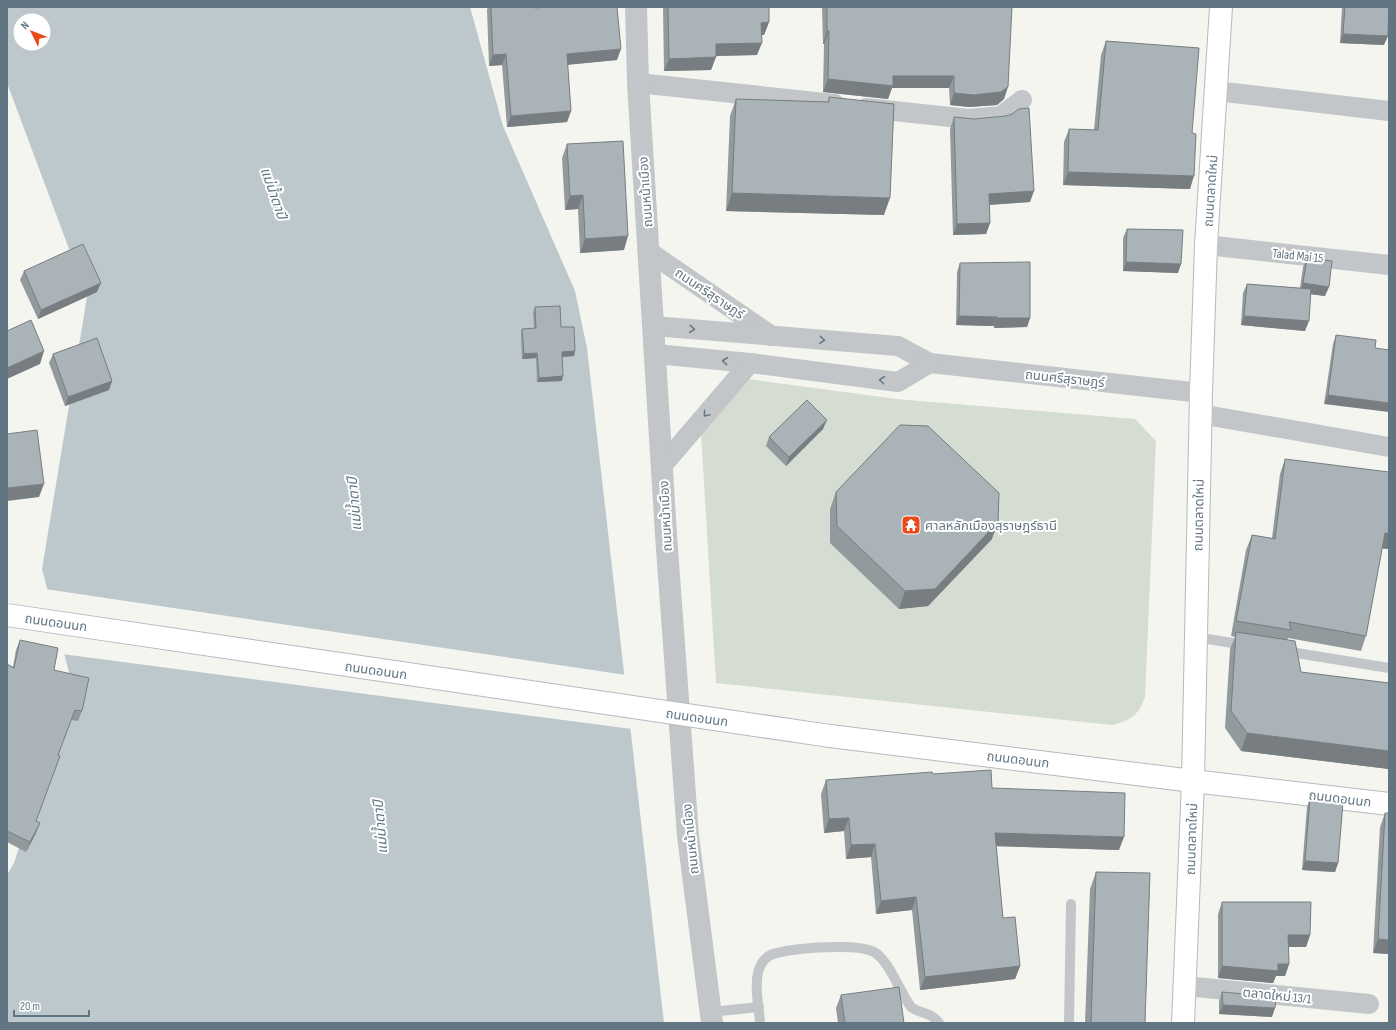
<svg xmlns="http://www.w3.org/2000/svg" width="1396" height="1030" viewBox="0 0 1396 1030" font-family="'Sofia Sans Condensed','Noto Sans Thai',sans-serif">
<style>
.green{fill:#d5dcd1}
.water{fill:#bdc8cd;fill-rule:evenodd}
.pier{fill:#f5f5f0}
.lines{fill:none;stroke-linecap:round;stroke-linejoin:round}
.secondary-casing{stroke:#b4babe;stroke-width:24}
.primary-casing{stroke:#b5b9bd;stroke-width:24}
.service{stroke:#c2c6c9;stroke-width:10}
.minor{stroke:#c2c6c9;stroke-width:20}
.tertiary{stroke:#c2c6c9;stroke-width:22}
.secondary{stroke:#fff;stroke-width:22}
.primary{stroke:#fff;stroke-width:22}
.secondary-bridge-casing{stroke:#b4babe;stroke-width:24;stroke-linecap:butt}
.secondary-bridge{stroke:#fff;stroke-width:22}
.wall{fill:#929a9d}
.shaded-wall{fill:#777d80}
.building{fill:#aab3b7;stroke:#777d80}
.oneway{stroke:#677986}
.labels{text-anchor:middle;stroke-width:4;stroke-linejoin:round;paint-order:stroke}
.street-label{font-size:13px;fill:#627583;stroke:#fff}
.poi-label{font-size:13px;fill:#627583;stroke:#fff;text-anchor:start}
.water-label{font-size:14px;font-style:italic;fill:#5e7780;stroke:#fff}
</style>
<rect width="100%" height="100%" fill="#f5f5f0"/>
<path class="green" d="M748 379 897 399 1135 419 1156 441 1145 697C1137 717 1133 719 1112 725L716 683 701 433Z"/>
<path class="water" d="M7 7H470L503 126 575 291 587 348 664 1023H7V875L14 863 72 684 42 569 87 297 7 83ZM20 20H44V44H20Z"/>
<path class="pier" d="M45 589 626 675 632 729 62 654Z"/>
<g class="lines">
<defs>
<path id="secondary" d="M830 736 1193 781 1389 804"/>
<path id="primary" d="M1183 1023 1193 781 1201 393 1206 245 1221 7"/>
</defs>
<use href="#secondary" class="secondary-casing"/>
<use href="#primary" class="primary-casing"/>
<g class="service">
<path d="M1195 637 1245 645"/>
<path d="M1284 651 1389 668"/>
<path d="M710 1012 759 1007"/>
<path d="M760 1023C759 1006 752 978 762 963 765 958 771 954 777 953 796 948 857 943 874 952 888 959 901 994 911 1007 922 1015 930 1011 939 1023"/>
<path d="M1069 1023 1071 904"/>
</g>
<g class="minor">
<path d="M638 83 835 104"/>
<path d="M1216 91 1389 111"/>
<path d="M866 108 969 119 1001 116 1022 100"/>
<path d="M1206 245 1389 265"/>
<path d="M648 251 772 336"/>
<path d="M653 326 898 346 930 363 1201 393"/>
<path d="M655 354 750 363 898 382 930 363"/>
<path d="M1200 414 1389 447"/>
<path d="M662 466 750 363"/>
<path d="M1185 986 1369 1004"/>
</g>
<path class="tertiary" d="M636 7 638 83 666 535 688 836 712 1023"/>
<use href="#secondary" class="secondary"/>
<use href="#primary" class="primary"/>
<defs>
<path id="secondary-bridge" d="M7 615 830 736"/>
</defs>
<use href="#secondary-bridge" class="secondary-bridge-casing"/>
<use href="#secondary-bridge" class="secondary-bridge"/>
</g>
<g class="wall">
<path d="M488 7H535V8L617 60 567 65 571 111 567 122 507 127 502 65 489 66 487 10Z"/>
<path d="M663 7H769V22L764 35H762L757 55 716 56 711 70 664 71Z"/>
<path d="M822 7H1012L1004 99 997 105 969 107 950 105 949 88H892L888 99 823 92 824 44H823Z"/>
<path d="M1342 7H1389L1384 45 1340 43Z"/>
<path d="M1106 41 1192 133 1190 189 1063 185 1064 142 1069 129 1094 130 1101 55Z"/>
<path d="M829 97 884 215 726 211 730 116 736 99 828 102Z"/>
<path d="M954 117 1030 202 989 205 990 223 986 234 953 235 950 129Z"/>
<path d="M567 144 624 250 580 253 578 209 565 210 562 158Z"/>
<path d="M1127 229 1178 273 1123 271V238Z"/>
<path d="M1307 258 1325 296 1311 294 1305 331 1241 325 1243 293 1247 284 1300 288 1303 267Z"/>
<path d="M960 263 1030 318 1027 327 994 328V326L956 325 957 272Z"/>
<path d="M24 271 97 292 38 319 20 280Z"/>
<path d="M535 307 561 327 575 351 574 356 562 357V381L537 382 536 358 522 359 521 334 522 329 534 328 533 312Z"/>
<path d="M1336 335 1375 348 1324 404 1333 344Z"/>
<path d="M53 354 112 381 109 390 65 406 49 363Z"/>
<path d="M823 429 786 466 766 446 769 437Z"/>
<path d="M1285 459 1388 549 1382 548 1366 636 1361 651 1288 638 1287 640 1301 672 1389 683V769L1241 751 1225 728 1230 649 1235 637 1231 636 1246 550 1252 535 1272 538 1280 474Z"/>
<path d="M836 492 992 539 928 606 899 609 830 543V509Z"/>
<path d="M20 640 54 670 82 711 78 721 71 720 58 755 36 821V833L26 852 7 842V664L13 667 16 650Z"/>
<path d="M933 774 992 788 1119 850 996 846 1003 918 1020 966 1015 979 920 990 912 910 876 914 871 857 846 859 844 831 824 833 821 794 826 780Z"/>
<path d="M1310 798 1338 863 1335 872 1302 870 1307 807Z"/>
<path d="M1385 813 1389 954 1373 953 1380 827Z"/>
<path d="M1096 872 1145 1023H1085L1090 889Z"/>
<path d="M1222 902 1310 935 1306 947H1288L1289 964 1285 976H1276L1273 983 1218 978V914Z"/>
<path d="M1222 992 1272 1017 1219 1014V1001Z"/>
<path d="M841 995 904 1023H838L836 1008Z"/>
</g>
<g class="shaded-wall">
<path d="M769 22 764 35H757L761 23Z"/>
<path d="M827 31H829L824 44H823Z"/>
<path d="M1343 34 1388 36 1384 45 1340 43Z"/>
<path d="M762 43 757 55 711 56 716 44Z"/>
<path d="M621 49 617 60 563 65 567 54Z"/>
<path d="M506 54 502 65 489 66 493 55Z"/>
<path d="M716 57 711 70 664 71 669 59Z"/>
<path d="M893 76H954L949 88H892L888 99 823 92 828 79Z"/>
<path d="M1008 87 1004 99 997 105 969 107 950 105 954 93Z"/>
<path d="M571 111 567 122 507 127 511 116Z"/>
<path d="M1068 172 1194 176 1190 189 1063 185Z"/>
<path d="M1034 191 1030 202 985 205 989 194Z"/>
<path d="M732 193 890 198 884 215 726 211Z"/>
<path d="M583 195 578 209 565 210 570 196Z"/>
<path d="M990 223 986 234 953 235 957 224Z"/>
<path d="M628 236 624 250 580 253 585 239Z"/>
<path d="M1126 262 1181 264 1178 273 1123 271Z"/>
<path d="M101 283 97 292 38 319 41 310Z"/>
<path d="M1303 283 1329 287 1325 296 1300 293Z"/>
<path d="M959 316 997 317 994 326 956 325Z"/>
<path d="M1244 316 1309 321 1305 331 1241 325Z"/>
<path d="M997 318H1030L1027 327 994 328Z"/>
<path d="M44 351 40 364 7 379V368Z"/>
<path d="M575 351 574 356 561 357 562 352Z"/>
<path d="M537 353 536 358 522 359 524 354Z"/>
<path d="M563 376 562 381 537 382 539 378Z"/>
<path d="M112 381 109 390 65 406 68 397Z"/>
<path d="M1328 395 1389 403V412L1324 404Z"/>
<path d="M827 420 823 429 786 466 789 457Z"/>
<path d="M44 484 39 497 7 501V488Z"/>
<path d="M998 522 992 539 928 606 899 609 905 591Z"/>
<path d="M1385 533H1389V545L1388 549 1379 548Z"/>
<path d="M1247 733 1389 751V769L1241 751Z"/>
<path d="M849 818 844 831 824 833 829 819Z"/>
<path d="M40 823 36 833 26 852 30 842Z"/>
<path d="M995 833 1124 837 1119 850 990 846Z"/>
<path d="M875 844 871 857 846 859 851 845Z"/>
<path d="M1305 861 1338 863 1335 872 1302 870Z"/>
<path d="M916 897 912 910 876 914 881 901Z"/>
<path d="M1288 935H1310L1306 947H1284Z"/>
<path d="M1378 939 1389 940V954L1373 953Z"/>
<path d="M1289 964 1285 976H1276L1273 983 1218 978 1222 966Z"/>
<path d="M1020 966 1015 979 920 990 925 977Z"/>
<path d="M1223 1005 1275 1008 1272 1017 1219 1014Z"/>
</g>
<g class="building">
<path d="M491 7H535V8L545 7H617L621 49 567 54 571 111 511 116 506 54 493 55Z"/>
<path d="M668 7H769V22L761 23 762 43 716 44V57L669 59Z"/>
<path d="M827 7H1012L1008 87 1001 92 974 95 954 93V76H893V86L828 79 829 31H827Z"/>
<path d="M1345 7H1389L1388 36 1343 34Z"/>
<path d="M1106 41 1199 48 1192 133 1196 134 1194 176 1068 172 1069 129 1098 130Z"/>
<path d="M829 97 894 104 890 198 732 193 736 99 829 102Z"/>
<path d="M1029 108 1034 191 989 194 990 223 957 224 954 117 974 119 1006 116 1012 114 1019 109Z"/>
<path d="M623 141 628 236 585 239 583 195 570 196 567 144Z"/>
<path d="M1127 229 1183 230 1181 264 1126 262Z"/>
<path d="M83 244 101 283 41 310 24 271Z"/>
<path d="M1307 258 1332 261 1329 287 1303 283Z"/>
<path d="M1030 262V318H997V317L959 316 960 263Z"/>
<path d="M1247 284 1311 289 1309 321 1244 316Z"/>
<path d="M560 306 561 327H574L575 351 562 352 563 376 539 378 537 353 524 354 522 329 536 328 535 307Z"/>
<path d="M31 320 44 351 7 368V331Z"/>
<path d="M1336 335 1376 340 1375 348 1389 350V403L1328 395Z"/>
<path d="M97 338 112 381 68 397 53 354Z"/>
<path d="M807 400 827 420 789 457 769 437Z"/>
<path d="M900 425 928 426 999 493 998 522 935 589 905 591 837 526 836 492Z"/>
<path d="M37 430 44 484 7 488V434Z"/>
<path d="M1285 459 1389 472V533H1385L1366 636 1289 622 1291 630 1236 621 1252 535 1275 539Z"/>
<path d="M1236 632 1295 641 1301 672 1389 683V751L1247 733 1231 711Z"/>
<path d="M20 640 58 648 54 670 89 678 82 711 75 710 58 755 60 756 36 821 40 823 30 842 7 831V664L14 668Z"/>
<path d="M991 770 992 788 1125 793 1124 837 995 833 1003 918 1015 917 1020 966 925 977 916 897 881 901 875 844 851 845 849 818 829 819 826 780 932 772 933 774Z"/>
<path d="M1310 798 1343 802 1338 863 1305 861Z"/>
<path d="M1385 813H1389V940L1378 939Z"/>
<path d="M1096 872 1150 873 1145 1023H1091Z"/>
<path d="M1222 902H1311L1310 935H1288L1289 964H1278V971L1222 966Z"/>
<path d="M899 987 904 1023H845L841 995Z"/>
<path d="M1222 992 1276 997 1275 1008 1223 1005Z"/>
</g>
<defs><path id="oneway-chevron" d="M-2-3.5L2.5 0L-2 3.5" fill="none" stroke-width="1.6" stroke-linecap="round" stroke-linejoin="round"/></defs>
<g class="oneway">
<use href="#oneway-chevron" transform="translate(692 329) rotate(5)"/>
<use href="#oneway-chevron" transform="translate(822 340) rotate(5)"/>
<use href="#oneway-chevron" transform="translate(725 361) rotate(-174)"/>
<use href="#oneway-chevron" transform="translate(882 380) rotate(-173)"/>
<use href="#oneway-chevron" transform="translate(706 414) rotate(130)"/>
</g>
<defs>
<symbol id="temple-square" viewBox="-11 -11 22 22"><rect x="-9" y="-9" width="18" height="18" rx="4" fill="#ea491b" stroke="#fff"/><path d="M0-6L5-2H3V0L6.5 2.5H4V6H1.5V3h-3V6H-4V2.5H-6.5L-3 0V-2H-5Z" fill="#fff"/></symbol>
</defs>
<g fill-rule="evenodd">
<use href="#temple-square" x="900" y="514" width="22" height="22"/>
</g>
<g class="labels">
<g class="street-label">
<text transform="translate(1210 191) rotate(-86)" y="5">ถนนตลาดใหม่</text>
<text transform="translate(645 192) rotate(-94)" y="5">ถนนหน้าเมือง</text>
<text transform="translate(1298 255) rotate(6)" y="5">Talad Mai 15</text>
<text transform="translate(710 293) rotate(34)" y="5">ถนนศรีสุราษฎร์</text>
<text transform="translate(1065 378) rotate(6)" y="5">ถนนศรีสุราษฎร์</text>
<text transform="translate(1198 515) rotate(-89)" y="5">ถนนตลาดใหม่</text>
<text transform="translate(665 516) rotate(-93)" y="5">ถนนหน้าเมือง</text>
<text transform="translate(56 622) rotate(8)" y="5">ถนนดอนนก</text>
<text transform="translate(376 670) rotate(8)" y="5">ถนนดอนนก</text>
<text transform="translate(697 717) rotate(8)" y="5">ถนนดอนนก</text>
<text transform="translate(1018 759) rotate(7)" y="5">ถนนดอนนก</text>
<text transform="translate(1340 798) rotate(7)" y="5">ถนนดอนนก</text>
<text transform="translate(690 839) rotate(-96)" y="5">ถนนหน้าเมือง</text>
<text transform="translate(1191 839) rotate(-88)" y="5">ถนนตลาดใหม่</text>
<text transform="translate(1277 995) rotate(6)" y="5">ตลาดใหม่ 13/1</text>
</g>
<g class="poi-label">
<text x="925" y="530">ศาลหลักเมืองสุราษฎร์ธานี</text>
</g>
<g class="water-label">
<text transform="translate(274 193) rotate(71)" y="5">แม่น้ำตาปี</text>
<text transform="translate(354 504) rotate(-95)" y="5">แม่น้ำตาปี</text>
<text transform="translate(380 827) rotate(-95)" y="5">แม่น้ำตาปี</text>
</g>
</g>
<rect width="1396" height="1030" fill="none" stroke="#627583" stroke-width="16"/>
<g transform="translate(32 32) rotate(313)"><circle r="19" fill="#ffffff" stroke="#c0c8cd"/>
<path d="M0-3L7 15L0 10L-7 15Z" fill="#ea491b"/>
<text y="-6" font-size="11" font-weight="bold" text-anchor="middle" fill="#627583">N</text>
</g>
<path d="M14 1010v6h75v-6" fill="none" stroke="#627583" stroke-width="2"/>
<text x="20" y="1010" font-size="12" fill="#627583" stroke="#ffffff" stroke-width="3" paint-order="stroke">20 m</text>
</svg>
